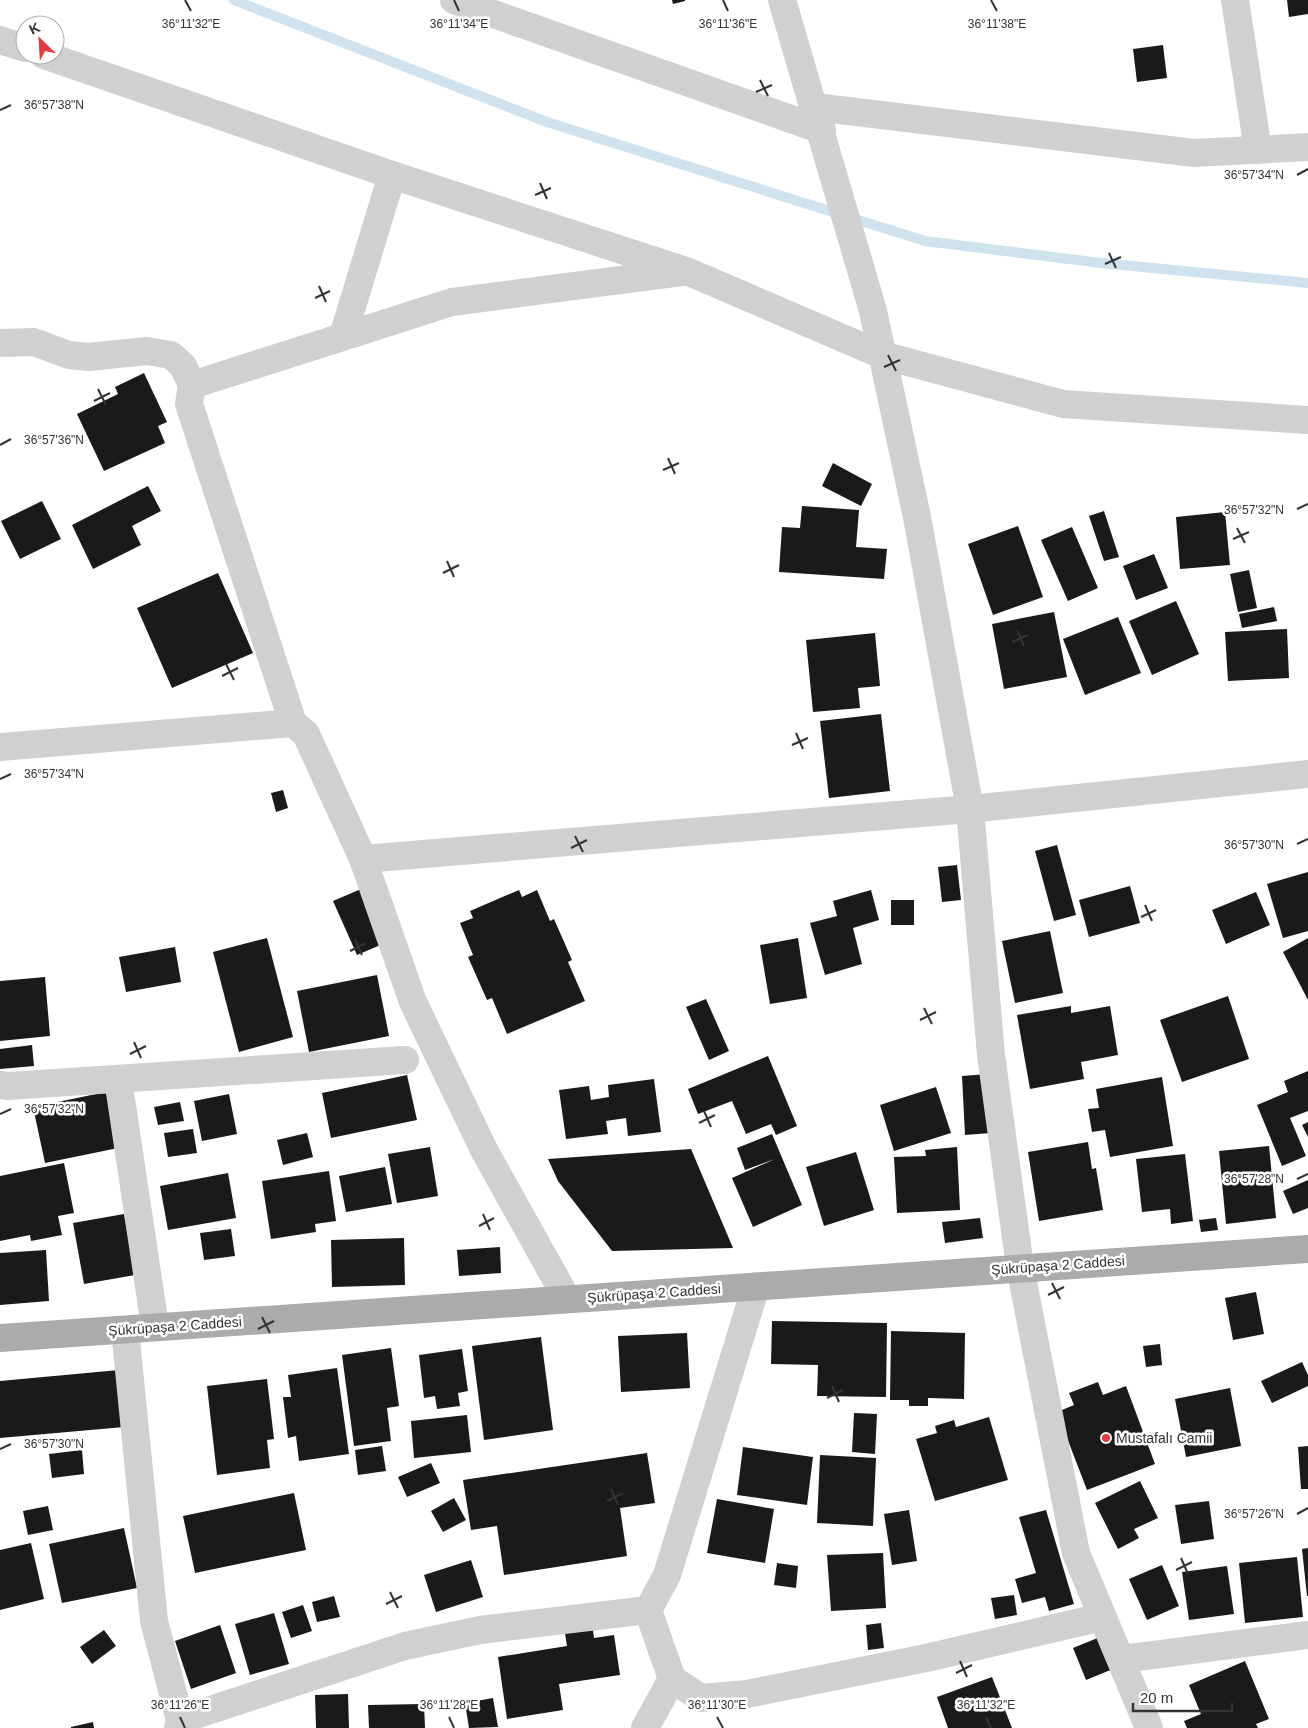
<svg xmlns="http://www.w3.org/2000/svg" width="1308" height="1728" viewBox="0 0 1308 1728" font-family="Arial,sans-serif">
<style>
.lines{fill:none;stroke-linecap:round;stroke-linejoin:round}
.stream{stroke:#cfe2ee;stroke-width:10}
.building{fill:#1a1a1a}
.minor{stroke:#d0d0d0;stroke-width:28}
.major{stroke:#ababab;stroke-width:28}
.ticks{fill:none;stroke:#333;stroke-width:2}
.poi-dot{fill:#e63946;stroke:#fff;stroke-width:2}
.labels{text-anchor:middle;stroke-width:5;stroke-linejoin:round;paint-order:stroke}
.street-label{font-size:14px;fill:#333;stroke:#fff}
.poi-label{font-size:14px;fill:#333;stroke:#fff;text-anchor:start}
.ticks-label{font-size:12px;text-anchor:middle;fill:#333;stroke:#fff;stroke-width:5;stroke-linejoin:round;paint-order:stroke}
</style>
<rect width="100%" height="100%" fill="#fff"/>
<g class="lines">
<path class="stream" d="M234 0 547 122 925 241 1101 263 1308 283"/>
</g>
<g class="building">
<path d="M672 0H685V1L673 4Z"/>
<path d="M1287 0H1308V14L1289 17Z"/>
<path d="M1163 45 1167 78 1137 82 1133 49Z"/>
<path d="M144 373 167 422 158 426 165 443 104 471 77 414 118 394 115 387Z"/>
<path d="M833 463 872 484 861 506 822 486Z"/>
<path d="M148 486 161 511 132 526 141 545 93 569 72 525Z"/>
<path d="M42 501 61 539 20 559 1 521Z"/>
<path d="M802 506 859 510 856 547 887 549 884 579 779 572 782 527 800 528Z"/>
<path d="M1104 511 1119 557 1104 561 1089 516Z"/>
<path d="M1225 512 1230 565 1180 569 1176 517Z"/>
<path d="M1018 526 1043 597 993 615 968 544Z"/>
<path d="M1072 527 1098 588 1068 601 1041 540Z"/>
<path d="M1154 554 1168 588 1136 600 1123 566Z"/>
<path d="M1249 570 1257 608 1238 612 1230 574Z"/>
<path d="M218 573 253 653 172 688 137 608Z"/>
<path d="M1176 601 1199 654 1152 675 1129 621Z"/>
<path d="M1274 607 1277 621 1242 628 1239 614Z"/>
<path d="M1054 612 1067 677 1004 689 992 624Z"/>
<path d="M1118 617 1141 673 1085 695 1063 639Z"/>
<path d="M1287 629 1289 678 1228 681 1225 632Z"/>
<path d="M875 633 880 686 858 688 860 708 813 712 806 640Z"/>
<path d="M881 714 890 791 829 798 820 721Z"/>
<path d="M283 790 288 808 276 812 271 793Z"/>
<path d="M1057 845 1076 915 1054 921 1035 851Z"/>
<path d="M957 865 961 900 942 902 938 867Z"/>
<path d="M1308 872V931L1283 938 1267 884Z"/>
<path d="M1130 886 1140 923 1089 937 1079 900Z"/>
<path d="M361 889 385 943 357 955 333 901Z"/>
<path d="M519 890 522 897 537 890 550 921 554 919 572 960 568 962 585 1001 507 1034 492 998 487 1000 468 957 473 955 460 923 473 918 470 911Z"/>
<path d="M871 890 879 920 853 928 862 964 825 975 810 923 837 916 833 901Z"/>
<path d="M1256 892 1270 925 1226 944 1212 910Z"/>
<rect x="891" y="900" width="23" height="25"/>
<path d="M1050 931 1063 993 1015 1003 1002 941Z"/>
<path d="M267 938 293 1037 239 1052 213 952Z"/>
<path d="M798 938 807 998 770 1004 760 945Z"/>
<path d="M1308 938V1000L1283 952Z"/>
<path d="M175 947 181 982 126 992 119 957Z"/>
<path d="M377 975 389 1036 309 1052 297 991Z"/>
<path d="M45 977 50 1036 0 1041V981Z"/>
<path d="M1228 996 1249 1059 1182 1082 1160 1020Z"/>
<path d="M706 999 729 1051 709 1060 686 1007Z"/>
<path d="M1071 1006V1013L1110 1006 1118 1055 1081 1062 1084 1079 1030 1089 1017 1015Z"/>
<path d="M32 1045 34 1066 0 1069V1049Z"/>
<path d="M768 1056 797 1126 776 1135 771 1124 746 1134 732 1101 698 1114 688 1089Z"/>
<path d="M1308 1071V1111L1290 1118 1306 1156 1282 1166 1257 1105 1288 1092 1284 1081Z"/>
<path d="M988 1074 991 1133 965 1135 962 1076Z"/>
<path d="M407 1075 417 1120 331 1138 322 1093Z"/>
<path d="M1162 1077 1173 1146 1110 1157 1105 1130 1092 1132 1088 1109 1099 1108 1096 1089Z"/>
<path d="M654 1079 661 1132 628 1136 626 1118 606 1121 608 1134 566 1139 559 1090 589 1086 591 1100 609 1097 608 1085Z"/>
<path d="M936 1087 951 1133 894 1151 880 1105Z"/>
<path d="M106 1092 118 1148 45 1163 33 1107Z"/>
<path d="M229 1094 237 1134 202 1141 194 1101Z"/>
<path d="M180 1102 184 1121 158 1125 154 1107Z"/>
<path d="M1308 1122V1137L1302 1125Z"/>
<path d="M193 1129 197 1153 168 1157 164 1133Z"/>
<path d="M307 1133 313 1157 283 1165 277 1140Z"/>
<path d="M772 1134 802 1205 753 1227 732 1178 775 1159 745 1170 737 1148Z"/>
<path d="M1088 1142 1092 1169 1096 1168 1103 1210 1039 1221 1028 1152Z"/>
<path d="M1269 1146 1276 1218 1226 1224 1219 1151Z"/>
<path d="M430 1147 438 1196 397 1203 388 1154Z"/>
<path d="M957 1147 960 1210 897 1213 894 1157 926 1156 925 1150Z"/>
<path d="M691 1149 733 1248 612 1251 558 1181 548 1159Z"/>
<path d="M856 1152 874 1210 824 1226 806 1167Z"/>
<path d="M1185 1154 1193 1221 1171 1224 1170 1209 1142 1212 1136 1159Z"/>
<path d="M64 1163 74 1213 58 1216 62 1235 31 1241 30 1235 0 1241V1176Z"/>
<path d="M385 1167 392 1204 346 1212 339 1176Z"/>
<path d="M329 1171 336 1221 315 1224 316 1232 271 1239 262 1181Z"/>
<path d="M228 1173 236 1218 168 1230 160 1186Z"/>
<path d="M1308 1180V1208L1293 1214 1283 1191Z"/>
<path d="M124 1214 135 1275 84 1284 73 1223Z"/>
<path d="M980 1218 983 1238 945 1243 942 1222Z"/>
<path d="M1216 1218 1218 1230 1201 1232 1199 1220Z"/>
<path d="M231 1229 235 1256 204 1260 200 1233Z"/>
<path d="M404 1238 405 1285 332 1287 331 1240Z"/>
<path d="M500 1247 501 1273 459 1276 457 1250Z"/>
<path d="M46 1250 49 1301 0 1305V1253Z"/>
<path d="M1256 1292 1264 1334 1233 1340 1225 1298Z"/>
<path d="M772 1321 887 1323 886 1397 817 1396 818 1365 771 1364Z"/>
<path d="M891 1331 965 1333 964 1399 928 1398V1406H909V1400H890Z"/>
<path d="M687 1333 690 1388 621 1392 618 1336Z"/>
<path d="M541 1337 553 1430 484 1440 472 1346Z"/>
<path d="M1160 1344 1162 1365 1146 1367 1143 1346Z"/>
<path d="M391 1348 399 1406 387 1408 391 1441 354 1446 342 1355Z"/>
<path d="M462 1349 468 1391 458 1393 460 1406 437 1409 435 1396 424 1398 419 1355Z"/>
<path d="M1302 1362 1308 1375V1386L1272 1403 1261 1381Z"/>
<path d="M337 1368 349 1454 299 1461 296 1436 288 1438 283 1397H291L288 1375Z"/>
<path d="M119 1370 124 1427 0 1438V1381Z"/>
<path d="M267 1379 274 1439 267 1440 270 1468 217 1475 207 1386Z"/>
<path d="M1098 1382 1103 1395 1126 1386 1155 1464 1087 1490 1057 1412 1074 1405 1069 1393Z"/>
<path d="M1230 1388 1241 1446 1186 1457 1175 1399Z"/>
<path d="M854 1413 877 1414 875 1454 852 1452Z"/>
<path d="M467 1415 471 1452 414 1458 411 1421Z"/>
<path d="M989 1417 1008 1480 935 1501 916 1439 937 1433 935 1426 954 1420 956 1427Z"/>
<path d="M382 1446 386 1471 358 1475 355 1450Z"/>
<path d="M1308 1446V1489H1301L1298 1447Z"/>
<path d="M743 1447 813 1457 807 1505 737 1495Z"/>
<path d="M82 1450 84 1474 52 1478 49 1454Z"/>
<path d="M647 1453 655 1503 620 1508 627 1556 504 1575 497 1526 471 1530 463 1480Z"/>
<path d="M820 1455 876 1458 873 1526 817 1523Z"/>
<path d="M431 1463 440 1483 407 1497 398 1477Z"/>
<path d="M1140 1481 1158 1518 1134 1529 1139 1538 1118 1549 1095 1503Z"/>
<path d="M294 1493 306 1550 195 1573 183 1516Z"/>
<path d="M454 1498 466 1520 443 1532 431 1511Z"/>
<path d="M717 1499 774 1509 765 1563 707 1553Z"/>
<path d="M1209 1501 1214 1539 1181 1544 1175 1505Z"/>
<path d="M48 1506 53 1530 28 1535 23 1511Z"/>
<path d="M909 1510 917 1561 892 1565 884 1514Z"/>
<path d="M1046 1510 1074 1604 1049 1611 1045 1597 1022 1603 1015 1579 1036 1573 1019 1517Z"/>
<path d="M124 1528 137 1588 62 1603 49 1544Z"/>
<path d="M31 1543 44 1599 0 1610V1550Z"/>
<path d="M1308 1548V1596H1307L1302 1549Z"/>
<path d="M883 1553 886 1608 831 1611 827 1555Z"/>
<path d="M1297 1557 1303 1617 1245 1623 1239 1563Z"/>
<path d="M471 1560 483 1597 436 1612 424 1575Z"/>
<path d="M777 1563 798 1566 796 1588 774 1585Z"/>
<path d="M1162 1565 1179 1606 1147 1620 1129 1579Z"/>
<path d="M1227 1566 1234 1614 1189 1620 1182 1572Z"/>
<path d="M1014 1595 1017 1615 995 1619 991 1598Z"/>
<path d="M334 1596 340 1617 317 1622 312 1602Z"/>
<path d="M303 1605 312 1631 291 1638 282 1612Z"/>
<path d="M274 1613 289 1664 250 1675 235 1624Z"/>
<path d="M592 1623 594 1638 614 1635 620 1675 559 1684 563 1710 507 1719 498 1657 567 1646 564 1627Z"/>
<path d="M881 1623 884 1648 868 1650 866 1625Z"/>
<path d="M220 1625 236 1673 191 1689 175 1641Z"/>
<path d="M104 1630 116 1646 92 1664 80 1647Z"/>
<path d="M1100 1637 1113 1669 1086 1680 1073 1648Z"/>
<path d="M1245 1661 1269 1719 1256 1724 1258 1728H1187L1184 1721 1201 1714 1189 1685Z"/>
<path d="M992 1677 1012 1728H948L937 1697Z"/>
<path d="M348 1694 349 1728H316L315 1695Z"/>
<path d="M493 1698 498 1727 469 1728 465 1703Z"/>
<path d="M424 1704 425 1728H369L368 1705Z"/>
<path d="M93 1722 94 1728H71V1727Z"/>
</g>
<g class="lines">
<g class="minor">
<path d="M454 0 822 130"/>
<path d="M782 0 873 311 917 517 970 809 991 1055 1020 1267 1076 1553 1149 1728"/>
<path d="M1235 0 1258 150"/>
<path d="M0 40 25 48"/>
<path d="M44 55 392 175 689 272 882 355 1063 404 1308 420"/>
<path d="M815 107 1194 153 1308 147"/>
<path d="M343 336 392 175"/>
<path d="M0 343 34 342 69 355 89 357 147 351 171 355 183 366 192 385"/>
<path d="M293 723 306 734 363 859 413 1002 484 1150 567 1299"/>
<path d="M0 747 293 723 189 404 192 385 452 302 682 272"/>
<path d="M363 859 970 809 1308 774"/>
<path d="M118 1079 155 1326"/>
<path d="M0 1085 8 1086 405 1060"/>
<path d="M125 1330 154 1621 180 1720 178 1728"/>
<path d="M648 1610 672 1679 701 1698 747 1694 926 1658 1102 1617"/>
<path d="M1122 1659 1308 1635"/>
<path d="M180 1720 405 1646 480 1630 648 1610 667 1575 756 1286"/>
<path d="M645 1728 672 1679"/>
</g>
<path class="major" d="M0 1338 1308 1249"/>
</g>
<path class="ticks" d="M185 0 191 11M454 0 459 11M723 0 728 11M991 0 997 11M760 80 768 96M756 92 772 85M0 110 11 105M1297 175 1308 169M540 183 547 199M535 195 551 188M1109 253 1116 268M1105 264 1121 257M319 286 326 302M315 298 330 291M888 355 896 371M884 367 900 360M98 389 106 405M94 401 110 393M0 445 11 439M668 458 675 474M663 470 679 463M1297 509 1308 504M1237 528 1245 543M1233 539 1249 532M447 561 454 577M443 573 459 565M1017 630 1024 646M1012 642 1028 635M226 664 234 680M222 676 238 668M796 733 803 749M792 745 808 738M0 779 11 774M575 836 583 852M1297 844 1308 839M571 848 587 840M1145 905 1152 921M1141 917 1156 910M355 939 362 955M350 951 366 943M924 1008 932 1024M920 1020 936 1012M134 1042 141 1058M130 1054 146 1046M704 1111 711 1127M0 1114 11 1109M699 1123 715 1115M1297 1179 1308 1174M483 1214 490 1230M479 1226 494 1218M1052 1283 1060 1299M1048 1295 1064 1287M262 1317 270 1333M258 1329 274 1321M832 1386 839 1402M827 1398 843 1390M0 1449 11 1444M611 1489 618 1505M607 1501 623 1493M1297 1514 1308 1508M1181 1558 1188 1574M1176 1570 1192 1562M390 1592 398 1608M386 1604 402 1596M960 1661 967 1677M956 1673 972 1665M180 1717 185 1728M449 1717 454 1728M717 1717 723 1728M986 1717 991 1728"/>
<circle class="poi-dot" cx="1106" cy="1438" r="5"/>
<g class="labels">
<g class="street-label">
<text transform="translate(1058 1265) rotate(-4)" y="5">Şükrüpaşa 2 Caddesi</text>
<text transform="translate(654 1293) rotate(-4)" y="5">Şükrüpaşa 2 Caddesi</text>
<text transform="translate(175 1326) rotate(-4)" y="5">Şükrüpaşa 2 Caddesi</text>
</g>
<g class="poi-label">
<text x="1116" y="1443">Mustafalı Camii</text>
</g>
</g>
<g class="ticks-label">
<text x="997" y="28">36°11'38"E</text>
<text x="191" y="28">36°11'32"E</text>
<text x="459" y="28">36°11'34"E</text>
<text x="728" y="28">36°11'36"E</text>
<text x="54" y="109">36°57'38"N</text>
<text x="1254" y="179">36°57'34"N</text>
<text x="54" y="444">36°57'36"N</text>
<text x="1254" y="514">36°57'32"N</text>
<text x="54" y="778">36°57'34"N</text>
<text x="1254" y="849">36°57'30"N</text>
<text x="54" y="1113">36°57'32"N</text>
<text x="1254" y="1183">36°57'28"N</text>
<text x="54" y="1448">36°57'30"N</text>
<text x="1254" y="1518">36°57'26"N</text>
<text x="180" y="1709">36°11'26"E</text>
<text x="449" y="1709">36°11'28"E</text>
<text x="717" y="1709">36°11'30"E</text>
<text x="986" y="1709">36°11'32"E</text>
</g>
<g transform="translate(40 40) rotate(335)"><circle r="24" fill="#ffffff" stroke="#adadad"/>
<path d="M0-4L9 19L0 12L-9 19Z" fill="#e63946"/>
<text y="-8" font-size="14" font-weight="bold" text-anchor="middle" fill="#333333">K</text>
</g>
<path d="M1133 1703v8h99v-8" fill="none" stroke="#333333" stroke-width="2.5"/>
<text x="1140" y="1703" font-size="15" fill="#333333" stroke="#ffffff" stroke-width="4" paint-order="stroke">20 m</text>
</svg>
